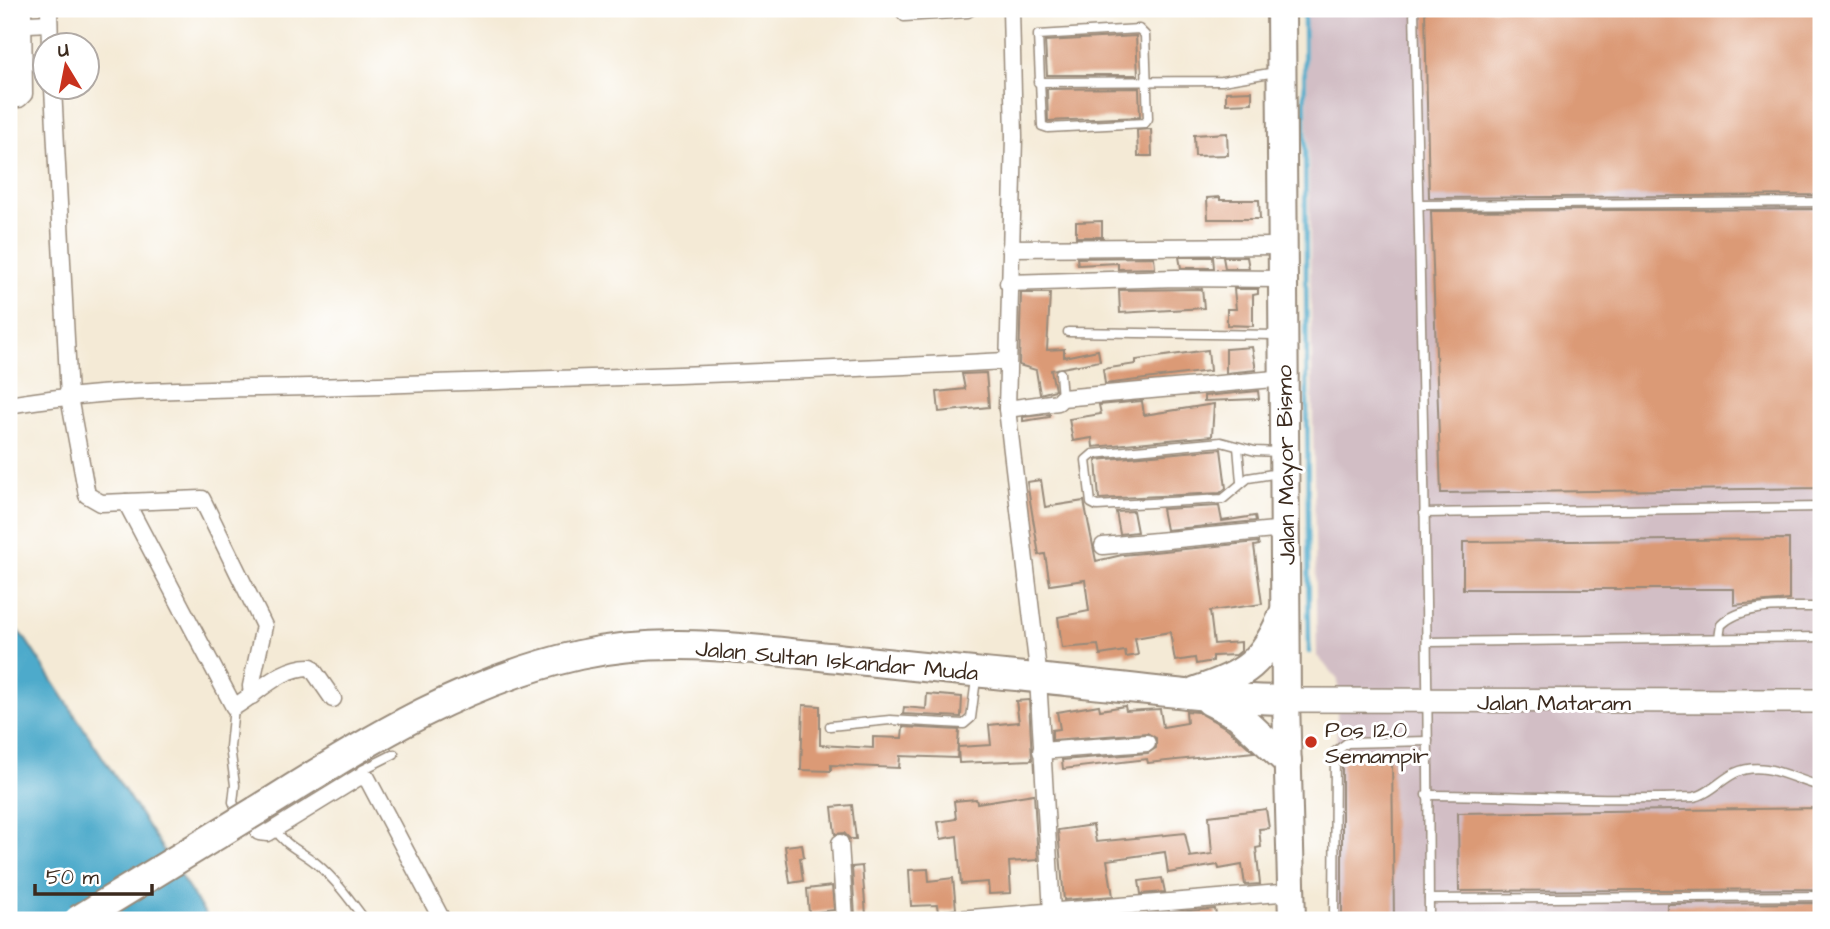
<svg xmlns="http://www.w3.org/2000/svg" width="1830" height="929" viewBox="0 0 1830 929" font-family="'Architects Daughter',sans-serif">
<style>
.industrial{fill:#d2bec5}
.water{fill:#4daacb;stroke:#446a74;stroke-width:2}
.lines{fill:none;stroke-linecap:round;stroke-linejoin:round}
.stream{stroke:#4daacb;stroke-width:4.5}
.building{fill:#db9a76}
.service-casing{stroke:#988a7a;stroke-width:11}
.minor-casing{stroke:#988a7a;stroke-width:19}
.secondary-casing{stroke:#988a7a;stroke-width:26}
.primary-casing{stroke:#988a7a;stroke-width:30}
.trunk-casing{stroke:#988a7a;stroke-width:32}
.service{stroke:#fff;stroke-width:8}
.minor{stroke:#fff;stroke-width:16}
.secondary{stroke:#fff;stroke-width:23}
.primary{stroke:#fff;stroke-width:26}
.trunk{stroke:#fff;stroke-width:28}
.trunk-bridge-casing{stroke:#988a7a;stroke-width:32;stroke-linecap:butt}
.trunk-bridge{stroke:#fff;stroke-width:28}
.poi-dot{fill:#c8321e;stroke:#fff;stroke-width:2.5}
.labels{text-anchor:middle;stroke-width:6;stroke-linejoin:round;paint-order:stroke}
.street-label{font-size:23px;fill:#3b2a1e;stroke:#fff}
.poi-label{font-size:23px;fill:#3b2a1e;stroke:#fff;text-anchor:start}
</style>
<rect width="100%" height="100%" fill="#fff"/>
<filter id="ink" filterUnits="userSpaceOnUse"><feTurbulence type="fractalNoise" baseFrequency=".0143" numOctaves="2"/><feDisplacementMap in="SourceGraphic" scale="14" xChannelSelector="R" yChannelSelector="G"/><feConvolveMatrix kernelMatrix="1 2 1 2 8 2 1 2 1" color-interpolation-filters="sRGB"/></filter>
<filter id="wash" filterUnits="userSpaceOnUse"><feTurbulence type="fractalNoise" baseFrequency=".00686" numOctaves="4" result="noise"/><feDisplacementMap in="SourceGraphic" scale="28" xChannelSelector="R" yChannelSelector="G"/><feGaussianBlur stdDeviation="1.57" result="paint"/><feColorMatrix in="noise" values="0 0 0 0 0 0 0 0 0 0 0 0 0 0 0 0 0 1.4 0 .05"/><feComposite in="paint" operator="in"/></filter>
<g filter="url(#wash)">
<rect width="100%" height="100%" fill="#f4ead6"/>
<path class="industrial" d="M1306 9H1821V920H1332L1338 679 1317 656Z"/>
<path class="water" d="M9 621 26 640 209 920H9Z"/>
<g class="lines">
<path class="stream" d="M1304 9 1309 652"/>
</g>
<g id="blocks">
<g class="building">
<path d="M1425 9H1821V195L1429 198Z"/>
<path d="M1136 36 1138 75H1047L1045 41Z"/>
<path d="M1139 88 1140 117 1048 121 1047 89Z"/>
<path d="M1252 91V103L1226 104V92Z"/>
<path d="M1151 129 1152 156H1138L1137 130Z"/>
<path d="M1227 133 1228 155 1195 156 1194 135Z"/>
<path d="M1220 197V200H1259L1260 219H1208L1207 198Z"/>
<path d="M1821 209V488L1441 493 1431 211Z"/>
<path d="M1102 221V237H1076V222Z"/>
<path d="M1154 257 1155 268 1118 269V263L1078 265 1077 258Z"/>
<path d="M1179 257H1213L1214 268H1181Z"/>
<path d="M1223 257H1247L1249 268H1225Z"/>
<path d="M1202 289 1204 308 1120 313 1119 290Z"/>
<path d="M1234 289H1258V294L1253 295V326L1227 325V309H1236Z"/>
<path d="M1021 293H1050L1047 350 1064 349V357L1098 350 1100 361 1051 370 1055 390 1040 394 1036 370 1019 365Z"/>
<path d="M1252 347 1256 370 1226 373V349Z"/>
<path d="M1208 350 1210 371 1105 384 1103 369 1136 364V360Z"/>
<path d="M986 373 989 407 939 412 937 392 965 389 962 374Z"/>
<path d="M1258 391 1259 399 1204 401V396Z"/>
<path d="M1142 401 1144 415 1214 404 1212 436 1093 447 1092 438 1073 441 1069 419 1101 414 1099 405Z"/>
<path d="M1050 414V417L1023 421V417Z"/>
<path d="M1221 449 1226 488 1220 493 1099 499 1096 460Z"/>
<path d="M1041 480 1045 507 1084 501 1096 561 1122 555 1258 542 1259 545 1254 546 1262 604 1210 611 1214 644 1241 642V651L1236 655 1213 656V661L1196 664 1195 658 1175 661 1170 632 1135 638 1138 655 1126 657 1125 651 1100 655 1098 645 1062 648 1058 617 1089 611 1085 580 1050 585 1045 554 1039 555 1027 482Z"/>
<path d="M1219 506 1222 521 1255 516 1256 521 1166 530 1162 509Z"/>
<path d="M1133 511 1137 532 1120 534 1116 512Z"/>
<path d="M1789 539V600L1734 605V589H1463V542Z"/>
<path d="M927 694 962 697 961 717 903 714 904 707 926 709Z"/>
<path d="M1029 700 1032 760 959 763 958 747 991 745 989 725 1019 722 1016 701Z"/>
<path d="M803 705 820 706V745L873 748V737L902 738 903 727 959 730 957 758 900 756 899 768 831 765V771L801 770Z"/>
<path d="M1099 705 1100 710 1125 706 1126 711 1160 709 1163 727 1187 723 1186 711 1198 712 1228 729 1254 752 1148 763 1147 759 1063 769 1062 760 1148 753 1156 748V738L1147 733 1052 740V730L1060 729 1057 712Z"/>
<path d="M1392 758 1394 920H1342V759Z"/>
<path d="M1034 794 1038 860 1009 862 1011 893 989 894 988 882 961 884 957 836 941 839 938 822 956 819 954 801 976 799 977 803Z"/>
<path d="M852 805 856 839H850L844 833 835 834 832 807Z"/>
<path d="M1821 808V889L1459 891 1458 813Z"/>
<path d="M1266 809 1269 828 1259 829 1261 847 1256 848 1260 884 1245 885 1242 865 1219 869 1218 865 1168 873 1165 852 1107 860 1113 896 1064 900 1058 830 1093 825 1096 842 1185 833 1190 857 1212 854 1209 816Z"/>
<path d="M802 844 804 857 800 858 803 881 790 883 785 846Z"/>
<path d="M862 866 866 915 855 916 852 867Z"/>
<path d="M928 869 929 881 953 878 956 909 938 912 937 905 911 906 909 870Z"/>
<path d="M1162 878 1165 892 1141 894 1139 881Z"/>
<path d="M832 886 834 910 809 913 807 889Z"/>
<path d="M1821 903V920H1667V904Z"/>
<path d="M1215 909 1217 920H1148V914Z"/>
</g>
</g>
</g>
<g filter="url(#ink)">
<use href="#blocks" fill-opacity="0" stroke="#988a7a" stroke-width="2"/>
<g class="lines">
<defs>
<g id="service">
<path d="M897 9 904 17 968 13 975 9"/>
<path d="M1414 9C1421 313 1428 617 1429 920"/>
<path d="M1139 29 1145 35 1148 119 1145 123 1048 128 1042 126 1038 35Z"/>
<path d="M1038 82 1222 81 1276 72"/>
<path d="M1419 205 1821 202"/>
<path d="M1068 332 1277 335"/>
<path d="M1060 373 1062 398"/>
<path d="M1238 447 1241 482"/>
<path d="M1278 452 1255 451 1221 442 1093 454 1086 460 1091 503 1097 506 1223 499 1248 478 1279 473"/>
<path d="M1424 513 1821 507"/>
<path d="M1719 638 1721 625C1744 602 1791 608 1821 607"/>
<path d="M1428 642 1821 637"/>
<path d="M234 707 230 747 235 785 233 802 238 814"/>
<path d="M830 726 890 720 964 724 971 718 976 679"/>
<path d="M363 776 362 770 394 754"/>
<path d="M1426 795C1514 795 1605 801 1693 797 1707 796 1722 779 1735 773 1765 759 1793 780 1821 786"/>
<path d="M275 829C286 847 302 851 317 864 336 880 351 901 365 920"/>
<path d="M1429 899 1821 896"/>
<path d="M1334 920 1335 752 1347 743 1428 741"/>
</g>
<g id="minor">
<path d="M49 9 50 46"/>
<path d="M1011 9 1014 137 1007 409 1037 662 1052 912"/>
<path d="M9 25 49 23"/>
<path d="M53 88 69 397 87 495 101 503 126 502 234 707C258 693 282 666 311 667L333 699"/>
<path d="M9 99H19L24 94 23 9"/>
<path d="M1010 248 1281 246"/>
<path d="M1008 283 1176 278 1282 279"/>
<path d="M9 405C119 386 234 390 346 386 566 378 786 373 1006 361"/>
<path d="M1007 409 1058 402 1062 398 1285 378"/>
<path d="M126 502 202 499 264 626 251 686 252 696"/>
<path d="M1103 546 1286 529"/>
<path d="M1041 751 1147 743"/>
<path d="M259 832 268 833 359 777 367 778 442 920"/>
<path d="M840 843 845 920"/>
<path d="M946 920 1292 892"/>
</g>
<path id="secondary" d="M1286 700 1821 701"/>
<path id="primary" d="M1286 700 1292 920"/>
<g id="trunk">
<path d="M1196 691C1246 675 1263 663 1284 613"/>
<path d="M1210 701 1238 715 1287 761"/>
<path d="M256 811C361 746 456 683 579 655 671 634 765 651 857 660 927 668 997 674 1066 681 1140 689 1213 699 1286 700L1281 9"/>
</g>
</defs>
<use href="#service" class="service-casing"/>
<use href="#minor" class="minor-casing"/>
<use href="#secondary" class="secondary-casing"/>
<use href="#primary" class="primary-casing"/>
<use href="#trunk" class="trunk-casing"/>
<use href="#service" class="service"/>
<use href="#minor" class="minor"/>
<use href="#secondary" class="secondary"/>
<use href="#primary" class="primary"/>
<use href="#trunk" class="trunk"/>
<defs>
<path id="trunk-bridge" d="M78 920 256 811"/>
</defs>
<use href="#trunk-bridge" class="trunk-bridge-casing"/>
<use href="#trunk-bridge" class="trunk-bridge"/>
</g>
</g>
<circle class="poi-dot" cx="1311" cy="742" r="7"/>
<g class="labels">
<g class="street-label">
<text transform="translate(1285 465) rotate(-91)" y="8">Jalan Mayor Bismo</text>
<text transform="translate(837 660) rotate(5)" y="8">Jalan Sultan Iskandar Muda</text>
<text x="1554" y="710">Jalan Mataram</text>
</g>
<g class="poi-label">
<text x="1325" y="737">Pos 12.0<tspan x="1325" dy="26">Semampir</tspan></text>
</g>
</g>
<rect width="1830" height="929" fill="none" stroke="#fff" stroke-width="35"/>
<g transform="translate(66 66) rotate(350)"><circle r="33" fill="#ffffff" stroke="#b1aaa5" stroke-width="2"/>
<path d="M0-5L12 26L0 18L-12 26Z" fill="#c8321e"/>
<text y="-10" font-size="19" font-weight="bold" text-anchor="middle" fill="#3b2a1e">U</text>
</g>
<path d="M35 884v10h117v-10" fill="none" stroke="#3b2a1e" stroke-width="3.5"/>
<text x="46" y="884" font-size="21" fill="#3b2a1e" stroke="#ffffff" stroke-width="5" paint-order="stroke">50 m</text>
</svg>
